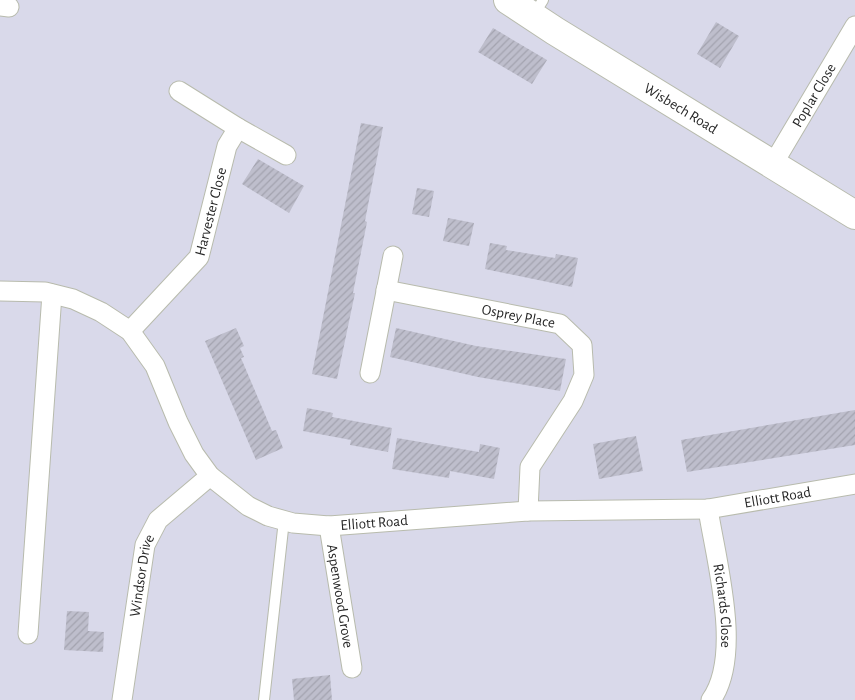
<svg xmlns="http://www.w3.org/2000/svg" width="855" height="700" viewBox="0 0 855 700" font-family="'Alegreya Sans',sans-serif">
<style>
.building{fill:url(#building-hatch)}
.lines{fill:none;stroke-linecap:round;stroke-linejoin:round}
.service-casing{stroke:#b8bbad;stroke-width:12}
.minor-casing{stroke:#b8bbad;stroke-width:21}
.secondary-casing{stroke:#b8bbad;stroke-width:30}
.service{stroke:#fff;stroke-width:10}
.minor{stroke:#fff;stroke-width:19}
.secondary{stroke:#fff;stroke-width:28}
.labels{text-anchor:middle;stroke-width:4.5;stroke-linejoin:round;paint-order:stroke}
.street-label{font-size:15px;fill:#272727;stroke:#fff}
</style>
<defs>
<pattern id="building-hatch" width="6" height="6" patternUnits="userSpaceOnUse" patternTransform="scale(1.25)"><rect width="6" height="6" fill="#bebecc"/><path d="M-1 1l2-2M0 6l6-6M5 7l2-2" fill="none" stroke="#a3a3af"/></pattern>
</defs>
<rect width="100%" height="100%" fill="#d9d9ea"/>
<g class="building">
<path d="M716 22 739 36 720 68 697 54Z"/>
<path d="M493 28 547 60 532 84 478 52Z"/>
<path d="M361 123 383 127 365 221 367 222 353 293H355L337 379 312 374Z"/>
<path d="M258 159 304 186 289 213 242 184Z"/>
<path d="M417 188 434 191 429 217 412 214Z"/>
<path d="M448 218 474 223 469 246 443 241Z"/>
<path d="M490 243 507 246 506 250 555 258 556 254 578 258 572 287 485 269Z"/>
<path d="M236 328 244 346 240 348 244 357 241 358 272 431 276 430 283 448 256 460 205 341Z"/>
<path d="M396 328 476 346 566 359 560 391 478 377 390 357Z"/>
<path d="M307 408 333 413 332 417 392 428 388 452 350 445 351 440 303 431Z"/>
<path d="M855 410V445L687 472 681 440Z"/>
<path d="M636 436 643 471 599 479 593 444Z"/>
<path d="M397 438 479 452 480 444 500 448 494 479 450 471 449 478 392 469Z"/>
<path d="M67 611 89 612 88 631 104 632 103 652 64 650Z"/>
<path d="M330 675 332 700H294L292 679Z"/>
</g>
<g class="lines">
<defs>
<g id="service">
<path d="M533 16 543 0"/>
<path d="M264 700 284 520"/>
</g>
<g id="minor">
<path d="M0 6 9 7"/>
<path d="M179 91 238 128 286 155"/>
<path id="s1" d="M773 164 855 26"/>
<path id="s2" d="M386 290 560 324 582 345 584 375 573 401 530 467 528 511"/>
<path id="s3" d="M0 291 45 292 73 299 101 312 130 331 155 366 178 422 194 454 210 476 248 506 268 516 293 523 329 526 528 511 708 509 855 484"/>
<path id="s4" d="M130 331 199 257 227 146 238 128"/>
<path d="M370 373 393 256"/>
<path id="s5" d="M708 509C716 561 743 655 711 700"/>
<path id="s6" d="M329 526 352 668"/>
<path d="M28 634 52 294"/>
<path id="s7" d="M122 700 145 545 158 520 210 476"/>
</g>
<g id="secondary">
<path id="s8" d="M508 0 555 31 855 215"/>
</g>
</defs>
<use href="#service" class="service-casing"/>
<use href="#minor" class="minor-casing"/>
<use href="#secondary" class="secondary-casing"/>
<use href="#service" class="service"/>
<use href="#minor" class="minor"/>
<use href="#secondary" class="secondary"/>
</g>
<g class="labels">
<g class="street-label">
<text dy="5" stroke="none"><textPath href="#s1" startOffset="80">Poplar Close</textPath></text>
<text dy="5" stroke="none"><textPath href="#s8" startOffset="204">Wisbech Road</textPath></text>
<text dy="5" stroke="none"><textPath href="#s4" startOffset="148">Harvester Close</textPath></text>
<text dy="5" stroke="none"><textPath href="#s2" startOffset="135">Osprey Place</textPath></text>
<text dy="5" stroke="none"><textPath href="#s3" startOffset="889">Elliott Road</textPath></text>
<text dy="5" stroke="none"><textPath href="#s3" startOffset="484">Elliott Road</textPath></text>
<text dy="5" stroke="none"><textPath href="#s7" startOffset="126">Windsor Drive</textPath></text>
<text dy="5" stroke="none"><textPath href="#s6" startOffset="71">Aspenwood Grove</textPath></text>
<text dy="5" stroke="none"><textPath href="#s5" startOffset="98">Richards Close</textPath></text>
</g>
</g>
</svg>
